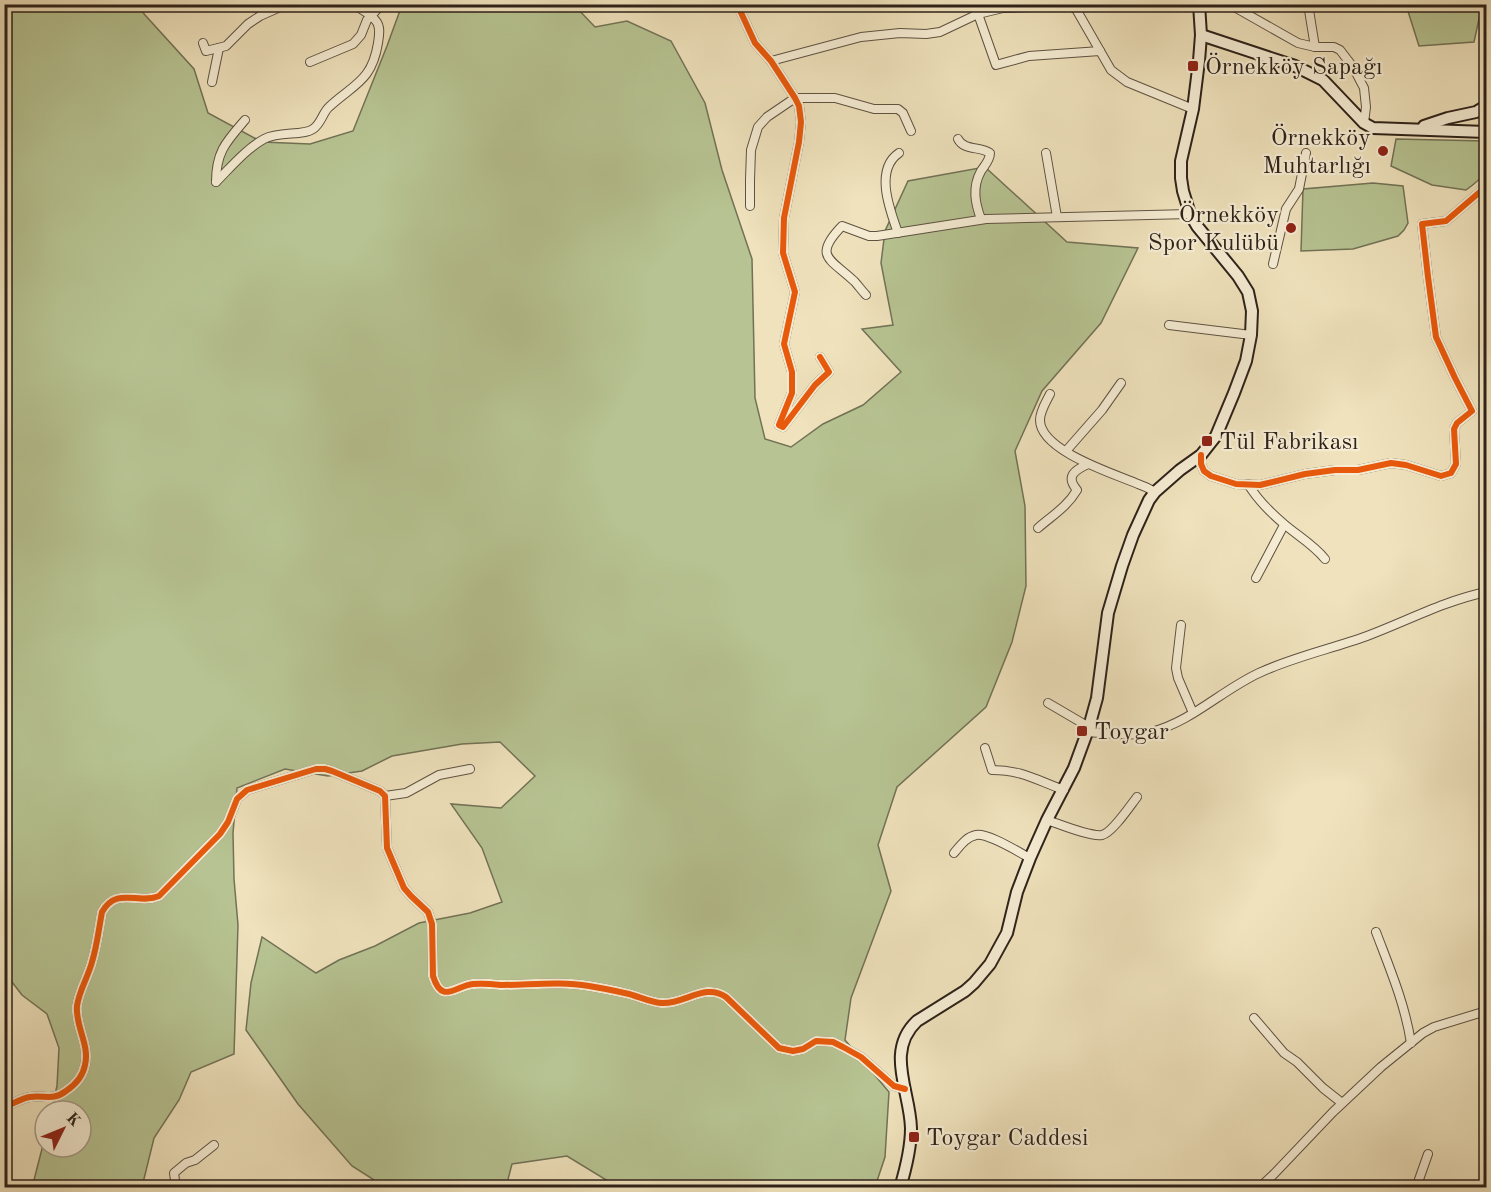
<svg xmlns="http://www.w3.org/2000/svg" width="1491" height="1192" viewBox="0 0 1491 1192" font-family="'Old Standard TT',serif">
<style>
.green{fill:#b7c392;stroke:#727256;stroke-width:1.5}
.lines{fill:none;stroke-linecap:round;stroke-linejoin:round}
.street-casing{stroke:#5e5242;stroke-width:10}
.secondary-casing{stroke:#2e221a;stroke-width:14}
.street{stroke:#f5ecd3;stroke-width:8}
.secondary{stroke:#f5ecd3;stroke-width:10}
.cycleway-casing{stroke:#f5ecd3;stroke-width:10}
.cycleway{stroke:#e8590c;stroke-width:6}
.poi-dot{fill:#8f2418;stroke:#f5ecd3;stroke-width:2}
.labels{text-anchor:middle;stroke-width:4.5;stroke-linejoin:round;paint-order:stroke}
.poi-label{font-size:24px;fill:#2e221a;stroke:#f5ecd3;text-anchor:start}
</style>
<rect width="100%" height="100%" fill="#efe2bc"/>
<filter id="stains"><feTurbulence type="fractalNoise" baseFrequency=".00333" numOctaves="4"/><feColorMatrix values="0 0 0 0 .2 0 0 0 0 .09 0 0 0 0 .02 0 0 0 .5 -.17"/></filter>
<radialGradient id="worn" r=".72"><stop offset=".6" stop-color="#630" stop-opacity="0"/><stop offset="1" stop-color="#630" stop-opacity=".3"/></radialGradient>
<g class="green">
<path d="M5 5H137L145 15 194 69 208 113 262 142 310 144 353 131 387 46 402 5H574L595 27 627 21 671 41 705 103 722 170 752 259 755 398 765 439 791 447 823 424 863 405 901 372 862 329 893 325 881 263 885 231 908 181 985 167 1067 242 1138 248 1101 323 1042 391 1015 451 1025 506 1026 586 1012 642 986 707 897 787 878 845 891 891 851 998 845 1040 889 1092 885 1157 875 1187H610L608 1181 567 1156 512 1164 506 1187H385L352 1166 298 1104 246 1030 251 983 262 937 316 973 339 960 375 946 419 923 470 913 502 902 482 848 451 804 501 808 535 776 500 742 462 744 392 756 362 771 328 776 285 769 237 788 233 833 234 879 238 925 234 1054 191 1072 179 1100 154 1138 142 1187H35L34 1180 45 1137V1147H81V1111H51L57 1086 59 1048 47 1014 22 995 5 973Z"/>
<path d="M1406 5H1482L1474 42 1419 46Z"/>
<path d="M1396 139 1486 141C1487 170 1490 173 1466 190L1432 185 1391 166Z"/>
<path d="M1373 183 1403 186 1408 223 1404 230 1398 236 1353 249 1301 251 1303 189Z"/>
</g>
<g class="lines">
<defs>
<g id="street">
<path d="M737 4 755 43 771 61 795 98 799 106 801 122 799 142 784 218 783 253 795 292 784 344 792 372V393L779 425 783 427 815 385 829 372 820 357"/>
<path d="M1229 4 1298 43 1315 47H1334L1340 50 1353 67 1364 88 1366 107 1364 123"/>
<path d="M1308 4 1315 47"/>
<path d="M1142 6 1155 4"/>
<path d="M978 14 996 65 1029 56 1100 51"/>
<path d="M203 43 206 51 226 46 248 24 260 16 278 8 280 4"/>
<path d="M771 61 861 37 900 33 926 34 940 32 978 14 1003 8 1069 6 1076 9 1111 70 1127 82 1193 109"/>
<path d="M310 62 353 44 361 35 367 20 382 4"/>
<path d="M212 82 219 48"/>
<path d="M958 139C964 151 980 146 990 153 990 160 985 165 981 171 972 187 975 203 981 219"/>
<path d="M1046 153 1057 217"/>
<path d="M216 182C231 167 246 149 264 139 279 131 303 136 313 129 321 124 323 112 329 107 354 84 372 81 378 43 379 36 381 27 376 21 371 14 361 10 354 4"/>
<path d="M216 182C216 152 226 142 245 120"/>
<path d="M750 206V180L751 150 758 127 767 117 795 98H835L874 109H898L903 113 911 131"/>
<path d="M898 233C890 210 874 170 899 153"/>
<path d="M1273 264 1286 209 1299 189 1306 153"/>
<path d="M866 295C862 291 858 285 854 281 831 259 812 257 842 226L869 236H877L986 219 1190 214"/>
<path d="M1169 325 1251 335"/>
<path d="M1050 394C1046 402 1040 411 1040 420 1040 451 1115 474 1138 484 1144 486 1150 489 1155 492"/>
<path d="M1066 451 1102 410 1121 383"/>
<path d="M1201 455V464L1204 471 1211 476 1236 484 1260 485 1305 474 1335 470H1358L1391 463 1406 465 1441 476 1451 473 1456 464 1454 429 1457 423 1472 411 1455 378 1436 337 1428 277 1422 224 1446 221 1481 191 1486 182"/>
<path d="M1248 484C1257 499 1271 513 1284 524 1298 536 1314 545 1325 559"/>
<path d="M1038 528C1053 515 1067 507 1077 490 1065 476 1075 470 1088 464"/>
<path d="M1256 578 1284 525"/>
<path d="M1181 625 1176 668 1178 678 1193 713"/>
<path d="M1048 703 1089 727"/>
<path d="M1087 732C1107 733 1131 737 1151 732 1191 722 1222 690 1259 673 1293 657 1331 649 1367 636 1407 621 1444 601 1486 592"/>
<path d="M985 748 992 770C1022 770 1036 780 1064 790"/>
<path d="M385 796 406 793 439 775 470 769"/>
<path d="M1047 820C1059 824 1090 837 1102 835 1112 833 1130 806 1137 797"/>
<path d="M954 853C960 846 966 837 976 835 989 833 1018 852 1030 858"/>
<path d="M1376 932C1390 969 1405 1004 1411 1043"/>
<path d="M1254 1018 1284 1053 1297 1062 1323 1088 1342 1103"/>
<path d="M4 1107C13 1104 22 1098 30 1097 45 1095 53 1101 66 1091 75 1085 83 1076 85 1065 90 1045 75 1026 77 1006 79 991 88 977 92 962 97 946 99 928 102 912 117 886 138 905 159 896L220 834 228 822 237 799 247 790 306 772 316 769H325L332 771 380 791 385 796 387 848 404 888 411 896 428 912 432 924 433 976C442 1005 455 986 473 984 482 983 492 984 501 985 530 985 560 981 589 986 602 988 616 991 629 994 640 997 650 1002 661 1003 684 1005 705 982 726 997L779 1048 793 1051 803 1049 816 1041 833 1042 843 1047 861 1057 894 1086 905 1089"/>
<path d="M176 1188 174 1173 186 1163 195 1160 214 1145"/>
<path d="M1259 1188 1273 1175 1333 1112 1381 1067 1423 1033 1434 1027 1486 1011"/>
<path d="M1416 1188 1428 1154"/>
</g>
<g id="secondary">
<path d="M1201 35 1295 66 1323 80 1364 123 1373 128 1486 132"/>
<path d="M1424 126 1448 118 1476 112 1486 106"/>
<path d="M900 1188C906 1168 911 1149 911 1128 910 1091 885 1051 917 1021L965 991 974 983 990 964 1007 933 1017 892 1030 858 1047 820 1074 768 1089 727 1097 698 1108 613 1122 566 1133 535 1149 500 1155 492 1180 470 1201 455 1216 436 1234 393 1246 361 1251 335 1252 311 1248 292 1238 276 1197 226 1190 214 1183 191 1181 178V161L1193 109 1199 61 1201 35 1199 4"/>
</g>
</defs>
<use href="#street" class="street-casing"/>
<use href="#secondary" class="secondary-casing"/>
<use href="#street" class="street"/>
<use href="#secondary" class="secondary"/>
<defs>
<g id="cycleway">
<path d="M737 4 755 43 771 61 795 98 799 106 801 122 799 142 784 218 783 253 795 292 784 344 792 372V393L779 425 783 427 815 385 829 372 820 357"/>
<path d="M1201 455V464L1204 471 1211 476 1236 484 1260 485 1305 474 1335 470H1358L1391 463 1406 465 1441 476 1451 473 1456 464 1454 429 1457 423 1472 411 1455 378 1436 337 1428 277 1422 224 1446 221 1481 191 1486 182"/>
<path d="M4 1107C13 1104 22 1098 30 1097 45 1095 53 1101 66 1091 75 1085 83 1076 85 1065 90 1045 75 1026 77 1006 79 991 88 977 92 962 97 946 99 928 102 912 117 886 138 905 159 896L220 834 228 822 237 799 247 790 306 772 316 769H325L332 771 380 791 385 796 387 848 404 888 411 896 428 912 432 924 433 976C442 1005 455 986 473 984 482 983 492 984 501 985 530 985 560 981 589 986 602 988 616 991 629 994 640 997 650 1002 661 1003 684 1005 705 982 726 997L779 1048 793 1051 803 1049 816 1041 833 1042 843 1047 861 1057 894 1086 905 1089"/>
</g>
</defs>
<use href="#cycleway" class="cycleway-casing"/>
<use href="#cycleway" class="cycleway"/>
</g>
<g class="poi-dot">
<rect x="1187" y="60" width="12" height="12" rx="3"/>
<circle cx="1383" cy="151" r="6"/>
<circle cx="1291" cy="228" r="6"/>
<rect x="1201" y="435" width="12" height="12" rx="3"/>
<rect x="1076" y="725" width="12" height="12" rx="3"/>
<rect x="908" y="1131" width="12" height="12" rx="3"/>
</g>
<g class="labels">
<g class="poi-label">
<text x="1205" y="74">Örnekköy Sapağı</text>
<text x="1371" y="145" text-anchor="end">Örnekköy<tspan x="1371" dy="28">Muhtarlığı</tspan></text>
<text x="1279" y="222" text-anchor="end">Örnekköy<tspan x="1279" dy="28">Spor Kulübü</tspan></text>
<text x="1219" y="449">Tül Fabrikası</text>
<text x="1094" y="739">Toygar</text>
<text x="926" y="1145">Toygar Caddesi</text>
</g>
</g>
<rect width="1491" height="1192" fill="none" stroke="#efe2bc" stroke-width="24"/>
<rect x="6" y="6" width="1479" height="1180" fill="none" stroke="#2e221a" stroke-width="3"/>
<rect x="12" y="12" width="1467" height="1168" fill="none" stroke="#2e221a" stroke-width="1.5"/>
<g transform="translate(63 1129) rotate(47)"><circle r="28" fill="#f5ecd3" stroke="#a59b89" stroke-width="1.5"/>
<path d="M0-4.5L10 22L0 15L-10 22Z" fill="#8f2418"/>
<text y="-9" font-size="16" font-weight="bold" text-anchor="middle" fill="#2e221a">K</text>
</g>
<rect width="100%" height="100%" filter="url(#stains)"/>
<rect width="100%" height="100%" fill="url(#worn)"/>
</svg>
